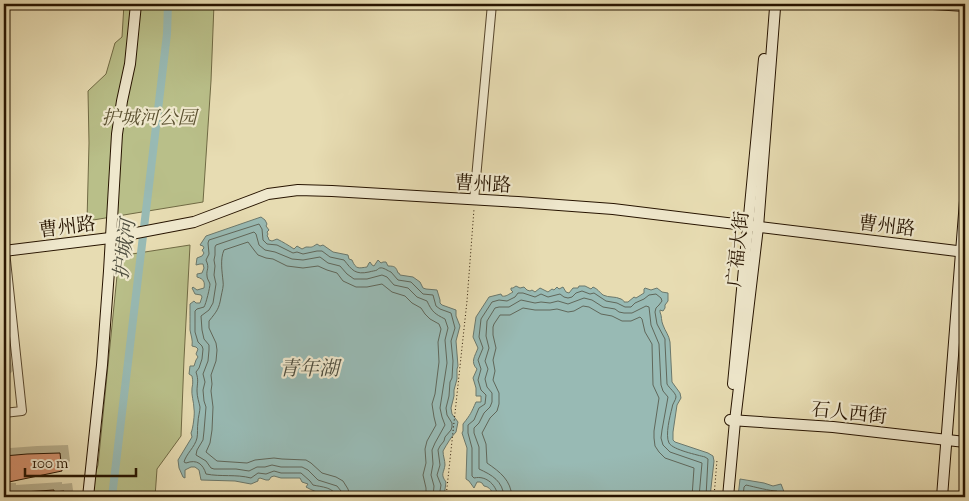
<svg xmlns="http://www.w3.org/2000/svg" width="969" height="501" viewBox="0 0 969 501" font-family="'Sorts Mill Goudy','Noto Serif SC',serif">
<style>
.green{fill:#b9bf89;stroke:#706a44}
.water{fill:#98bab4;stroke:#6b786c}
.shadow{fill:#0003}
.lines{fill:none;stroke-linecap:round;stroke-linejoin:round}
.shore{stroke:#60675a;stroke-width:1}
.canal{stroke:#98bab4;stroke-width:8}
.building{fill:#d3916d;stroke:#271400}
.street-casing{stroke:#57462c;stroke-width:10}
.secondary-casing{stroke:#271400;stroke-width:12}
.path{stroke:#271400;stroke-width:1;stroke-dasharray:1 2.5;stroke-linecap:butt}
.street{stroke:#efe8cd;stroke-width:8}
.secondary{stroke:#efe8cd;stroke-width:10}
.labels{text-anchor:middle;stroke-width:4.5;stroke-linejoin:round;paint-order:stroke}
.park-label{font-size:19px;font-style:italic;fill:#5a5030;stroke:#efe8cd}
.street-label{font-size:19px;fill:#271400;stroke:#efe8cd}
.water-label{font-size:20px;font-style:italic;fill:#4f4e3f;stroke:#efe8cd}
</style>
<rect width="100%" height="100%" fill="#e7dcb2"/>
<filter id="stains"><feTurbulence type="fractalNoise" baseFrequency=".004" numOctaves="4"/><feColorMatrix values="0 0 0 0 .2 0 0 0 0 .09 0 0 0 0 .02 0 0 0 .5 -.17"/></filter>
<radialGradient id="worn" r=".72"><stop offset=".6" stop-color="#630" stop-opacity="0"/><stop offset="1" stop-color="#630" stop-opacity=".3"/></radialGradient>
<g class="green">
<path d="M124 4H214L211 81 203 202 87 221 89 143 88 91 106 74 115 43 122 37Z"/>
<path d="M190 245 184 359 181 436 157 469 155 497H88L98 465 119 256Z"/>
</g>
<g class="water">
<path d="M261 217 265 220 267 224 266 226 269 230 267 232 268 234 267 236 268 237 269 240 272 241 277 239C283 242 288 245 294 249L297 246 302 249 306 247C312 247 311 248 317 244L320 246 323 245 333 252 348 255 349 259 352 260C356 270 359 268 367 267L369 263 370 262 372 265 374 266 378 260 381 263 383 262H386L388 266C395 266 396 267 398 273H399L400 275 413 277 420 282 423 288 426 289 437 290 440 300V303L442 305 456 310V316L460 326 456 341 458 366 457 369V379L454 390V396L451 408 452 414 458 422 456 432C451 437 447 444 443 451 443 456 445 460 445 465 444 473 440 474 446 482L444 497C425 497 405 497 386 497 361 497 328 500 306 487L308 484 302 482 300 478H281L274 476 271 477 269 480H266L260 478 258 479V481L251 484 235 481 201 480 199 470 195 467H191L185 470V478L183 477 179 468 178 460 192 437 191 433C193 429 195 413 194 409 194 402 191 395 192 388 193 383 193 381 192 376L189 374 190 366H194L196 360 198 357 196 354 198 349 196 347 192 346C193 340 191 336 190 330 190 321 190 312 190 304L194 301 196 303H200L202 297 201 295 195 294 192 288 193 287 197 290 204 288C205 282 204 279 197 277V274L202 273 204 268 203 264H200L196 265 197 258 202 256 204 253 202 250 204 248 203 246 200 245 206 236Z"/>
<path d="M516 286 520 288 524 287 527 290 530 291 532 290 535 292 540 288 548 292 552 289 554 290 557 287 559 289 563 287 566 292 569 293 573 288H578L579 286H585L591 289 593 287C598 289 599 292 603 295 609 298 615 296 621 299 628 303 620 302 628 302L634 297 636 298 644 293V289L645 288 651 290 657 288 662 292 668 293V301L665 305V308L663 311 660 310V312C662 316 661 321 663 325 665 331 669 335 670 342L672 382 680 393 681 398 677 405 673 432V440L675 442 708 453 713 456 714 461 710 497H494C492 491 490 487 484 486L482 483 480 482H477L474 488 469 481 466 479 467 448 462 433 463 431V424C471 414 471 413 476 402H481V396H476V388L473 378 477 369C470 362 475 356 478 348L473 337 476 317 489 297 501 294 502 296C506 297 509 294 513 292L511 290V288H513Z"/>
<path d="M740 479 764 483 773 486 781 484 786 497H738Z"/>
</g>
<g class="shadow">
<path d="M10 355 13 371 4 379V356Z"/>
<path d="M8 434 10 448 37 446 68 445 70 461 61 470 11 480 10 483H16V485L62 482V484L72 483 74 497H4V435Z"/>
</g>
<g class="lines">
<g class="shore">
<path d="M336 497C335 487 321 487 313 485L310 481 301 473H281L274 471 266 474 258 473 251 478C236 474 221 477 206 474 203 464 197 459 186 463L184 462C186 454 195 447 197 438 198 433 197 428 198 422 198 417 200 412 200 407 199 402 197 397 197 391 197 383 199 381 196 372L199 368 202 359 203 349 202 346 198 342 195 332V311L197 309 204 307C206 304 210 287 210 284 209 281 207 279 207 276 206 269 210 269 206 260L209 254 208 243 209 240 259 224 262 229 263 240 267 244 277 245 293 253 297 252 303 254 317 251H322L330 257 344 260C352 270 355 275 369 272 372 271 375 271 377 270 378 269 379 268 380 268 383 267 388 271 391 272L398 280 411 282 423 294 433 295 436 306 440 309 451 313 455 328 451 341 453 361 452 378 450 382 449 396 446 408 447 415 452 423V427L451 430 445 437 444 441 440 446 438 450 440 465 437 475 441 485 439 497"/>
<path d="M342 497 341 491 337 486 318 480 308 470 302 467H281L272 465 265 467H257L249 471 236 469H214L211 468 206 461 196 455 197 450 203 440 204 431 206 407 204 401 203 390 205 382 203 374 208 361 209 350V345L204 339 202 330 201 316 209 310 213 303 216 284 214 275 215 266 214 260 215 255V247L216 245 254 232 256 234 259 245 265 250 275 252 292 259 303 260 320 257 328 263 340 266 347 274 354 279H367L382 275 387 277 394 285 408 288 417 297 427 301C432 312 435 314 445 319L448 328 445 340 447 363 440 408 442 417 445 425 435 443 432 450 433 464 431 475 434 486 433 497"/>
<path d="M350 497 348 489 343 481 336 477 322 473 311 463 306 460 282 459 274 458 255 460 247 463 217 461 206 452 210 443 212 430 213 407 211 391 212 384 211 375 216 361 217 350 216 343 209 328V321C217 311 219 309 221 297 222 291 224 286 223 281 222 271 220 259 224 250L248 242 254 250 258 255 266 258 273 259 287 266 303 268 318 266 327 270 337 273 343 281 356 287H367L382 284 392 292 405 296 412 303 421 308 425 314 430 319 439 324 441 329 438 342 439 362 435 394 432 404 434 417 436 425 427 441 425 449 426 463 423 475 426 488V497"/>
<path d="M498 497C497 486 487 475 474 478L472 476V448L468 433V425L474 420 479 408 485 404 486 395 481 390 478 380 481 369 478 360 483 348 479 337 481 319 492 302 499 300 507 301 515 297 518 293H523L535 297 541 294 548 297 560 294 564 297 568 298 572 297 576 293 582 291 590 294 594 293 606 301 617 303 625 307H631L635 303 644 299 649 295 656 294 661 298 662 301 659 305 656 308 655 312 657 324 665 339V343L667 384C669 388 676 393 676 397 676 400 672 404 672 408 670 416 665 435 669 443 673 450 698 455 705 457L708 459 706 497"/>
<path d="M504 497C503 481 492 475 479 469V447L474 433V428L479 423 484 413 490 407 492 402V393L487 387 485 379 488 369 485 361 489 348 486 336 487 321 495 308 499 307H509L521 300 535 303 541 302 550 303 558 301 568 304 584 298 592 300 603 307 615 309 619 312 624 313H632L646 306 649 307 651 325 659 344 661 385 663 391 668 397 662 430 661 438 663 445 670 452 702 463 699 497"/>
<path d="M512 497C511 480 500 472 487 463L486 444 482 433 490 418 497 411 499 404V393L493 380 495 371 493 360 496 348 493 335V327L494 324 500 315H510L523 308 535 310H550L557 309 568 312 574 311 583 306 589 307 601 314 612 316 622 321H631L640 317 642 319 645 332 652 344 653 385 659 398 654 431V438L655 446 659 452 665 458 694 468 692 497"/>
<path d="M743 497 744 487 746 485C755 487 770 491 777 491L780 497"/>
</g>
<path class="canal" d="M112 497 167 34 168 4"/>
</g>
<g class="building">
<path d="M60 453 62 471 4 483V456L27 454Z"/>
<path d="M54 490V492L64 491V497H4V491H8V493Z"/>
</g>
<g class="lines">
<defs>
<g id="street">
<path d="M474 200 492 4"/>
<path d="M4 413 22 411 5 251"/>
</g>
<g id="secondary">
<path d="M933 4 965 6"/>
<path d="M4 251 110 238 194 222 268 194 298 190 332 191 518 202 613 209 965 252"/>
<path d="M733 384 764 59"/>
<path d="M730 420 833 427 965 442"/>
<path d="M88 497 102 365 109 271 117 134 122 101 130 64 136 4"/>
<path d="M728 497 735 421 758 227 775 8 773 4"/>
<path d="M942 497 965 201"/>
</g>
</defs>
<use href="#street" class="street-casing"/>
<use href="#secondary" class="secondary-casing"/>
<g class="path">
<path d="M446 497 467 301 474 209"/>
<path d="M714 497 717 460"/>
</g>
<use href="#street" class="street"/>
<use href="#secondary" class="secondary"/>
</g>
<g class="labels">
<g class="park-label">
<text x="149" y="124">护城河公园</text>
</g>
<g class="street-label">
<text transform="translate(483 183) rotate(3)" y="7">曹州路</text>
<text transform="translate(887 225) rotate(7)" y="7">曹州路</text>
<text transform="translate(67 226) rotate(-7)" y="7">曹州路</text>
<text transform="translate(737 249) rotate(-84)" y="7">广福大街</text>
<text transform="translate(849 412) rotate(6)" y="7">石人西街</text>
</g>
<g class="water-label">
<text transform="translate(124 249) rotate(-83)" y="7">护城河</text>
<text x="309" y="375">青年湖</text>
</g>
</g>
<rect width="969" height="501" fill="none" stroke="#e7dcb2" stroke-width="20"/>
<rect x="5" y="5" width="959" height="491" fill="none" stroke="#271400" stroke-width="2.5"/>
<rect x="10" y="10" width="949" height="481" fill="none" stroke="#271400"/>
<path d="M25 468v8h111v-8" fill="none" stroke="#271400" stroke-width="2.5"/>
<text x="32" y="468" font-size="15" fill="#271400" stroke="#efe8cd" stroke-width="4" paint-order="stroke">100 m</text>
<rect width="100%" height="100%" filter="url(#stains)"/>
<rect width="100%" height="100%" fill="url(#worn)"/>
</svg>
